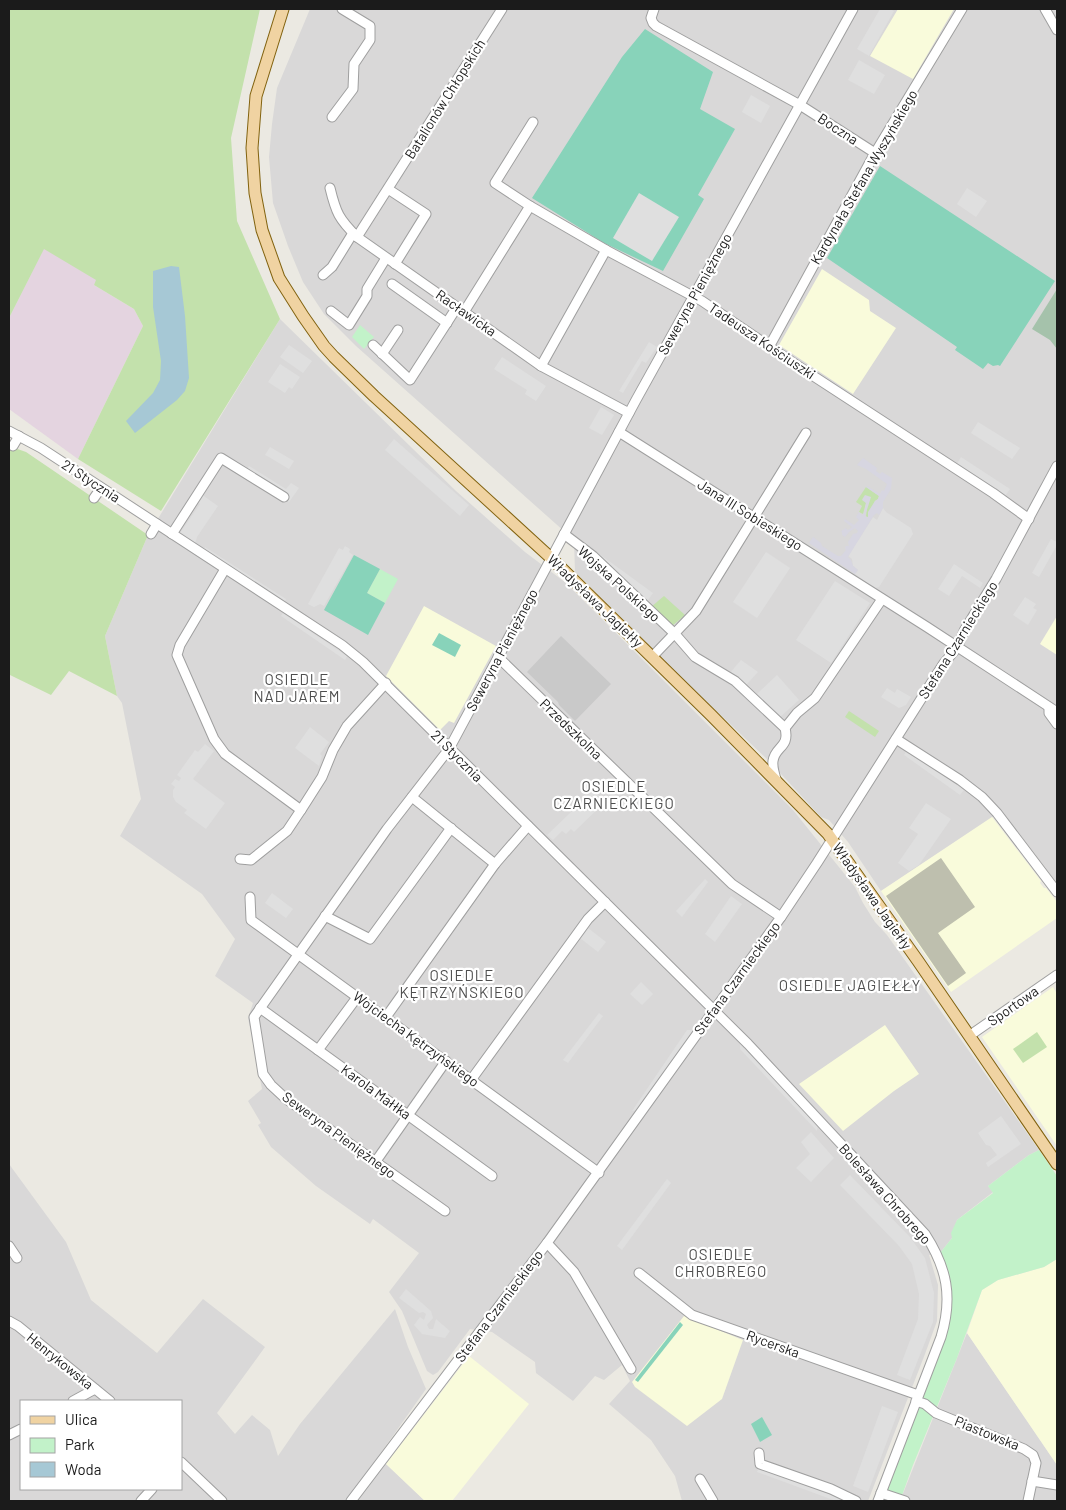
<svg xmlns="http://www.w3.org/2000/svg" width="1066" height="1510" viewBox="0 0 1066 1510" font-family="Barlow,sans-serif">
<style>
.residential{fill:#d9d8d8;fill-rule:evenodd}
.industrial{fill:#e4d4e0}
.education{fill:#f9fbdb}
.religious{fill:#c9c9c9}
.construction{fill:#bebfae}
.grass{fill:#c3e1ac}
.cemetery{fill:#a5c2ab}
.park{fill:#c2f2c9}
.pitch{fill:#88d3ba}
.parking{fill:#dfdfdf}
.plaza{fill:#d7d6e1}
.water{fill:#a6c8d5}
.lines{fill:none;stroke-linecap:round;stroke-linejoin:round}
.minor-casing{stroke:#9f9f9f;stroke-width:11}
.major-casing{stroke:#826310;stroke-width:13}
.minor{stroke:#fff;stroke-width:9}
.major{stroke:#f0d3a2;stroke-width:11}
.labels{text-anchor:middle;stroke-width:4.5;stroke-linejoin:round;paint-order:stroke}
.street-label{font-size:14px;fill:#1b1b1b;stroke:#fff}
.neighbourhood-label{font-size:15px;letter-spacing:1px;fill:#4e4e4e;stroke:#fff}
</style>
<rect width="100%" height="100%" fill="#ebe9e2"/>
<g class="residential">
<path d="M310 9H1057V883L1002 811 881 891 848 842 829 820 821 817 768 760 689 685 575 572 574 540 356 346 324 314 303 282 288 246 273 203 269 157 272 124 277 88Z"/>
<path d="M280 319 456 491 525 552 566 583 793 810 855 887 863 903 875 922 887 935 1039 1150 1029 1155 988 1186 993 1192 957 1220 952 1238 940 1253 929 1255 938 1285 937 1321 925 1354 868 1501H682L675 1476 651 1440 609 1404 630 1381 622 1365 604 1380 595 1376 573 1401 536 1373 535 1362 492 1332 470 1329 438 1372 433 1375 427 1371 402 1311 389 1292 419 1253 373 1219 370 1224 316 1186 271 1147 258 1125 261 1123 248 1101 262 1089 248 1018 253 1003 215 976 235 939 202 894 120 836 141 799 122 703 117 696 105 636 148 535Z"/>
<path d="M9 1164 66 1242 91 1300 157 1353 203 1299 265 1347 217 1413 235 1434 252 1415 270 1430 278 1456 300 1424 395 1309 408 1347 426 1389 380 1454 386 1464 425 1501H9ZM21 1401H181V1489H21Z"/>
<path d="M967 1333 1057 1465V1501H900Z"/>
</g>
<path class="industrial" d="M44 248 97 280 94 285 134 309 143 326 78 459 9 409V318Z"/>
<g class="education">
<path d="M898 9H954L913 79 870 56Z"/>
<path d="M822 269 869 300 870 311 896 328 853 394 779 345Z"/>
<path d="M424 606 496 646 454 723 449 721 440 730 386 676Z"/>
<path d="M1057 616V655L1040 644Z"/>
<path d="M992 817 1041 881 1040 883 1044 888H1046L1057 902V918L951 992 881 891Z"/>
<path d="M1053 987 1057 994V1146L982 1037Z"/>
<path d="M885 1025 919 1074 894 1091 843 1131 799 1084Z"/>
<path d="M1057 1259V1465L967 1333 982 1290 998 1280 1044 1267Z"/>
<path d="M684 1316 743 1340 722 1399 687 1426 635 1387 632 1382Z"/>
<path d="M469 1356 529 1404 452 1501H425L386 1464Z"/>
</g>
<path class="religious" d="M561 636 611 684 575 721 559 705 558 702 527 672Z"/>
<path class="construction" d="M941 858 975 907 938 933 966 973 948 986 886 896Z"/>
<g class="grass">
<path d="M9 9H260L231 138 237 221 280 319 161 511 78 459 143 326 134 309 94 285 96 280 44 249 9 318Z"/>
<path d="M9 446 26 452 148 535 105 636 117 696 69 671 51 695 10 675 9 677Z"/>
<path d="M866 487 879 496 878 499 875 501 868 517H866L868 496 864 498 866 503 863 514 859 512 862 506 856 502Z"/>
<path d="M664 596 685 615 671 627 651 607Z"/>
<path d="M849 711 879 731 875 737 845 717Z"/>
<path d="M1037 1032 1047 1047 1023 1063 1013 1049Z"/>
</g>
<path class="cemetery" d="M1057 289V349L1050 340 1032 329Z"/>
<g class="park">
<path d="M360 325 374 337 364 349 352 337Z"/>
<path d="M380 569 398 579 385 603 367 593Z"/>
<path d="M1039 1150 1057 1176V1259L1044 1267 998 1280 982 1290 957 1358 913 1465 900 1501H880L945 1330 940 1253 952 1238 951 1233 957 1220 993 1193 988 1186 1029 1155Z"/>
</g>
<g class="pitch">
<path d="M645 29 713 72 700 109 735 129 698 195 704 199 663 271 604 243 532 198 622 57Z"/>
<path d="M880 166 1055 281 1000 366 998 365 993 366 988 363 983 369 955 350 957 347 827 258Z"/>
<path d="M354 555 380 569 367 593 385 603 368 635 324 610Z"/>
<path d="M439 633 461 645 455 657 432 645Z"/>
<path d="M680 1322 683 1325 638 1382 635 1380Z"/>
<path d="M762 1417 772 1435 760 1442 751 1424Z"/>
</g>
<g class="parking">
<path d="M880 9H890L894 11 869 56 857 49Z"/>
<path d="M859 60 885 75 874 94 848 80Z"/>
<path d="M751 95 770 106 761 123 742 112Z"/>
<path d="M967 188 987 201 976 217 957 204Z"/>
<path d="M639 193 679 217 652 261 613 238Z"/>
<path d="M649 342 657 347 646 363 642 361 623 393 619 391Z"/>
<path d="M289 345 312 361 303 373 280 357Z"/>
<path d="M502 357 546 386 536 401 525 394 527 390 494 369Z"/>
<path d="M280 364 300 377 292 389 289 387 285 393 268 382Z"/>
<path d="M601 407 614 415 602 435 589 428Z"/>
<path d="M978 422 1020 448 1012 459 971 433Z"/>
<path d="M394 439 469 505 460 516 385 450Z"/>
<path d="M270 447 294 461 289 469 269 457 265 455Z"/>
<path d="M961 457 1010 489 1003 499 955 467Z"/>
<path d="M249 466 286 489 291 483 299 488 289 502 246 471Z"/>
<path d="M201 494 218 506 197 537 195 544 180 533 200 504 196 501Z"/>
<path d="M883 508 886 512 911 528 913 534 879 587 875 588 855 574 858 570 853 566 852 559 848 556 873 517 877 520Z"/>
<path d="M1051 539 1057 542V545L1039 577 1032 573Z"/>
<path d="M345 546 350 549 349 552 353 555 324 606 320 604 314 607 308 604 339 548 343 550Z"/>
<path d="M205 547 286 599 284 603 203 550Z"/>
<path d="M766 552 790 568 757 618 733 602Z"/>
<path d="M598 553 653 593 646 603 595 555Z"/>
<path d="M954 564 983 583 980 588 962 576 949 596 938 589Z"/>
<path d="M835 581 870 603 831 663 796 640Z"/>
<path d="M1025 597 1036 604 1033 608 1037 610 1028 625 1013 615Z"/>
<path d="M283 613 347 656 345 660 281 616Z"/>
<path d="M741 660 758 672 746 685 729 674Z"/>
<path d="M777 675 799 700 780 717 757 694Z"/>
<path d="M887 688 895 693 897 689 911 697 906 705 899 708 881 697Z"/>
<path d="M310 727 329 742 320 754 322 756 319 766 295 748Z"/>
<path d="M205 744 214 751 193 779 225 803 206 829 184 813 187 810 176 802 173 797V790L175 787 171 784 175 779 179 781 181 778 177 775 195 750 198 752Z"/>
<path d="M907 750 964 790 960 795 904 755Z"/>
<path d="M594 790 605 802 574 832 571 829 566 834 562 831 553 840 547 835Z"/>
<path d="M926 803 951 819 919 865 909 871 898 863 918 834 909 828Z"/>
<path d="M705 879 708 882 682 917 676 911Z"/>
<path d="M272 893 293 909 286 918 265 903Z"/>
<path d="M731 896 742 904 715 942 705 934Z"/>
<path d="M588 928 606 942 598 952 580 938Z"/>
<path d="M641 982 653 994 642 1005 630 994Z"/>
<path d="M599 1013 603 1016 568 1063 563 1060Z"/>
<path d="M687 1030H694L639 1110 632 1111Z"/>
<path d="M740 1043 818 1124 817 1131 740 1049Z"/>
<path d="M1001 1116 1021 1144 988 1167 986 1163 997 1155 990 1146 986 1145 978 1133Z"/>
<path d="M811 1132 834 1158 811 1182 796 1168 810 1154 801 1142Z"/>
<path d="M850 1175 910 1237 925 1258 934 1293 933 1322 910 1380 897 1375 918 1319 919 1294 912 1264 899 1246 840 1185Z"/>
<path d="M667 1179 671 1183 622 1250 617 1246Z"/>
<path d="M406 1289 431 1311 433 1318 427 1325 429 1329H433L436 1319 450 1331 445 1338 422 1334 414 1325 420 1317 424 1320 426 1314 423 1312 419 1313 399 1298Z"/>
<path d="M882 1406 898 1412 868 1492 853 1486Z"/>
<path d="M759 1468 845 1500V1501H836L757 1472Z"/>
</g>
<path class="plaza" d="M863 458 877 468 876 471 880 474 882 472 892 478 891 489 883 502V508L879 515 877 513 874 515 848 557 851 560 853 566 858 570 855 574 809 543 813 537 821 543 822 546 838 556H841L846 550 845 548 846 546H849L848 542 853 534 857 533 858 531 855 528 849 532 845 537 842 535V532H841L843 529 844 530 845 528 848 530 852 527 844 521 845 519 854 525 859 520 856 517 859 512 862 515 864 513 866 503 862 500 863 498 865 495 871 497 865 516 868 517V512L875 501 878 499 879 496 866 487 867 486 880 494 882 490 884 491 887 484 866 469 857 465Z"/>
<path class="water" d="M171 266 179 267 185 316 189 378 185 391 177 400 135 433 126 421 153 393 160 380 161 361 153 307V271Z"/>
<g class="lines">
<defs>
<g id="minor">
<path d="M654 9 651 18 653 23 656 26 800 105 875 153"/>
<path d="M1045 9 1057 30"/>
<path d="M332 117 353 89 354 64 370 40V26L342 9"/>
<path d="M533 122 495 183 530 206 606 250 702 301 798 366 993 493 1029 519"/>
<path d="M330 188C336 213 339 219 357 237L541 366 629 413"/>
<path d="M388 189 426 214 395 264"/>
<path d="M357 237 502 9"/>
<path d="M323 275 332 267 353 233"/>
<path d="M392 284 447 323"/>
<path d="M331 311 349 325 367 296V289L386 258"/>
<path d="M464 312 530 206"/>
<path d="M373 345 410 380 457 307"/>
<path d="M769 347 875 153 962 9"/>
<path d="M382 354 398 330"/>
<path d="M541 366 606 250"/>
<path d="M9 431 41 448 342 645 363 662 748 1044 925 1234C947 1268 953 1297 941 1337L878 1501"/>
<path d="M619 432 927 627 1057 712"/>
<path d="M13 446 19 436"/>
<path d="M94 498 101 488"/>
<path d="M151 534 157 524"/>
<path d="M172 534 221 458 284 497"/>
<path d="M564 534 593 556 675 634 695 657 735 681 785 728 797 713 815 698 882 599"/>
<path d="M225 569 180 645 177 655 214 739 225 754 301 810 322 777 333 750 347 726 386 683"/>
<path d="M498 657 732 884 781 917"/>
<path d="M652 657 696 611 806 433"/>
<path d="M1049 708V713L1057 724"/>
<path d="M896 739 960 780 982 797 997 813 1057 892"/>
<path d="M777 782C775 776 772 768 773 761 775 746 790 748 785 728"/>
<path d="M412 797 495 864"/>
<path d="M240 859 251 860 287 831 301 810"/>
<path d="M250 897 251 920 599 1173"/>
<path d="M325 916 370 939 451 828"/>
<path d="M260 1008 492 1176"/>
<path d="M386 1017 495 864 528 826"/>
<path d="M969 1036 1057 975"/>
<path d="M318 1050 358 996"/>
<path d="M471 1080 588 919 605 902"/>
<path d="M376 1161 446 1061"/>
<path d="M445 1211 285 1098 271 1085 263 1074 254 1017 387 829 449 749 636 400 853 9"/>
<path d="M547 1243 574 1272 631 1369"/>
<path d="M9 1246 17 1258"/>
<path d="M639 1273 692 1315 918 1395"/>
<path d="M9 1321 18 1326 110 1401"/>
<path d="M73 1401 95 1389"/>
<path d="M916 1401 925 1404 936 1413 1024 1449 1033 1455 1036 1463 1028 1501"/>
<path d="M9 1435 21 1429"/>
<path d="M759 1453 760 1464 831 1489 856 1501"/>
<path d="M181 1462 222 1501"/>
<path d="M700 1479 713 1501"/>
<path d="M1032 1481 1057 1485"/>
<path d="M881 1493 905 1501"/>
<path d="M141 1501 152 1489"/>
<path d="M351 1501 547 1243 781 917 817 863 944 663 957 648 964 631 996 579 1057 466"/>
</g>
<path id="major" d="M283 9 256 96 252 148 255 193 262 230 279 278 303 316 324 346 334 357 374 396 551 558 711 715 828 834 918 961 1057 1164"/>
</defs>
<use href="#minor" class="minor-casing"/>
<use href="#major" class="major-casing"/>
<use href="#minor" class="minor"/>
<use href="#major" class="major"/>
</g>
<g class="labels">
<g class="street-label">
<text transform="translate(445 99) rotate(-58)" y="5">Batalionów Chłopskich</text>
<text transform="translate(838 129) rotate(33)" y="5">Boczna</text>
<text transform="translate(864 177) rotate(-60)" y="5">Kardynała Stefana Wyszyńskiego</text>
<text transform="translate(695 294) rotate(-61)" y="5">Seweryna Pieniężnego</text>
<text transform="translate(466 313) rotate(35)" y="5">Racławicka</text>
<text transform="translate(762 341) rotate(34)" y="5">Tadeusza Kościuszki</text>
<text transform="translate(91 481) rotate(33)" y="5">21 Stycznia</text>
<text transform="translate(750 515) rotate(32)" y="5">Jana III Sobieskiego</text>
<text transform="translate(619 584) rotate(42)" y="5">Wojska Polskiego</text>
<text transform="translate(595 601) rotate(44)" y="5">Władysława Jagiełły</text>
<text transform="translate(958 640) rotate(-58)" y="5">Stefana Czarnieckiego</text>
<text transform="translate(502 650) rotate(-62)" y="5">Seweryna Pieniężnego</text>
<text transform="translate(571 729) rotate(44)" y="5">Przedszkolna</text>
<text transform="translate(457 756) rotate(45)" y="5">21 Stycznia</text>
<text transform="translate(872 896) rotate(55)" y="5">Władysława Jagiełły</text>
<text transform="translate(737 978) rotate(-54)" y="5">Stefana Czarnieckiego</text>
<text transform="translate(1013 1006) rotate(-35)" y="5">Sportowa</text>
<text transform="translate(416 1039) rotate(36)" y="5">Wojciecha Kętrzyńskiego</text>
<text transform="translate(376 1092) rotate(36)" y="5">Karola Małłka</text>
<text transform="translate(339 1135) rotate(36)" y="5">Seweryna Pieniężnego</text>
<text transform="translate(885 1194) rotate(48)" y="5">Bolesława Chrobrego</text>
<text transform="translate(499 1306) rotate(-53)" y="5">Stefana Czarnieckiego</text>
<text transform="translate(773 1344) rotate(20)" y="5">Rycerska</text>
<text transform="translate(60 1361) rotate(39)" y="5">Henrykowska</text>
<text transform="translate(987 1433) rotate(22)" y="5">Piastowska</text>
</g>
<g class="neighbourhood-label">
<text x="297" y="685">OSIEDLE<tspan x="297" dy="17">NAD JAREM</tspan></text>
<text x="614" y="792">OSIEDLE<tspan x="614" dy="17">CZARNIECKIEGO</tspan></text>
<text x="462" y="981">OSIEDLE<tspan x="462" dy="17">KĘTRZYŃSKIEGO</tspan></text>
<text x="850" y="991">OSIEDLE JAGIEŁŁY</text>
<text x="721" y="1260">OSIEDLE<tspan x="721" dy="17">CHROBREGO</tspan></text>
</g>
</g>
<rect width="1066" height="1510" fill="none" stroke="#1b1b1b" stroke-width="20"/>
<rect x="20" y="1400" width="162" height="90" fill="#ffffff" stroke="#a4a4a4"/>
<rect x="30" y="1416" width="25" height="8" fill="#f0d3a2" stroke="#a4a4a4"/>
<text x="65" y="1425" font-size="15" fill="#1b1b1b">Ulica</text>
<rect x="30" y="1438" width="25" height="15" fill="#c2f2c9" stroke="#a4a4a4"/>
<text x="65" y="1450" font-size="15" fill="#1b1b1b">Park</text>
<rect x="30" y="1462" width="25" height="15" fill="#a6c8d5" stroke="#a4a4a4"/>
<text x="65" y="1475" font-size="15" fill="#1b1b1b">Woda</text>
</svg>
